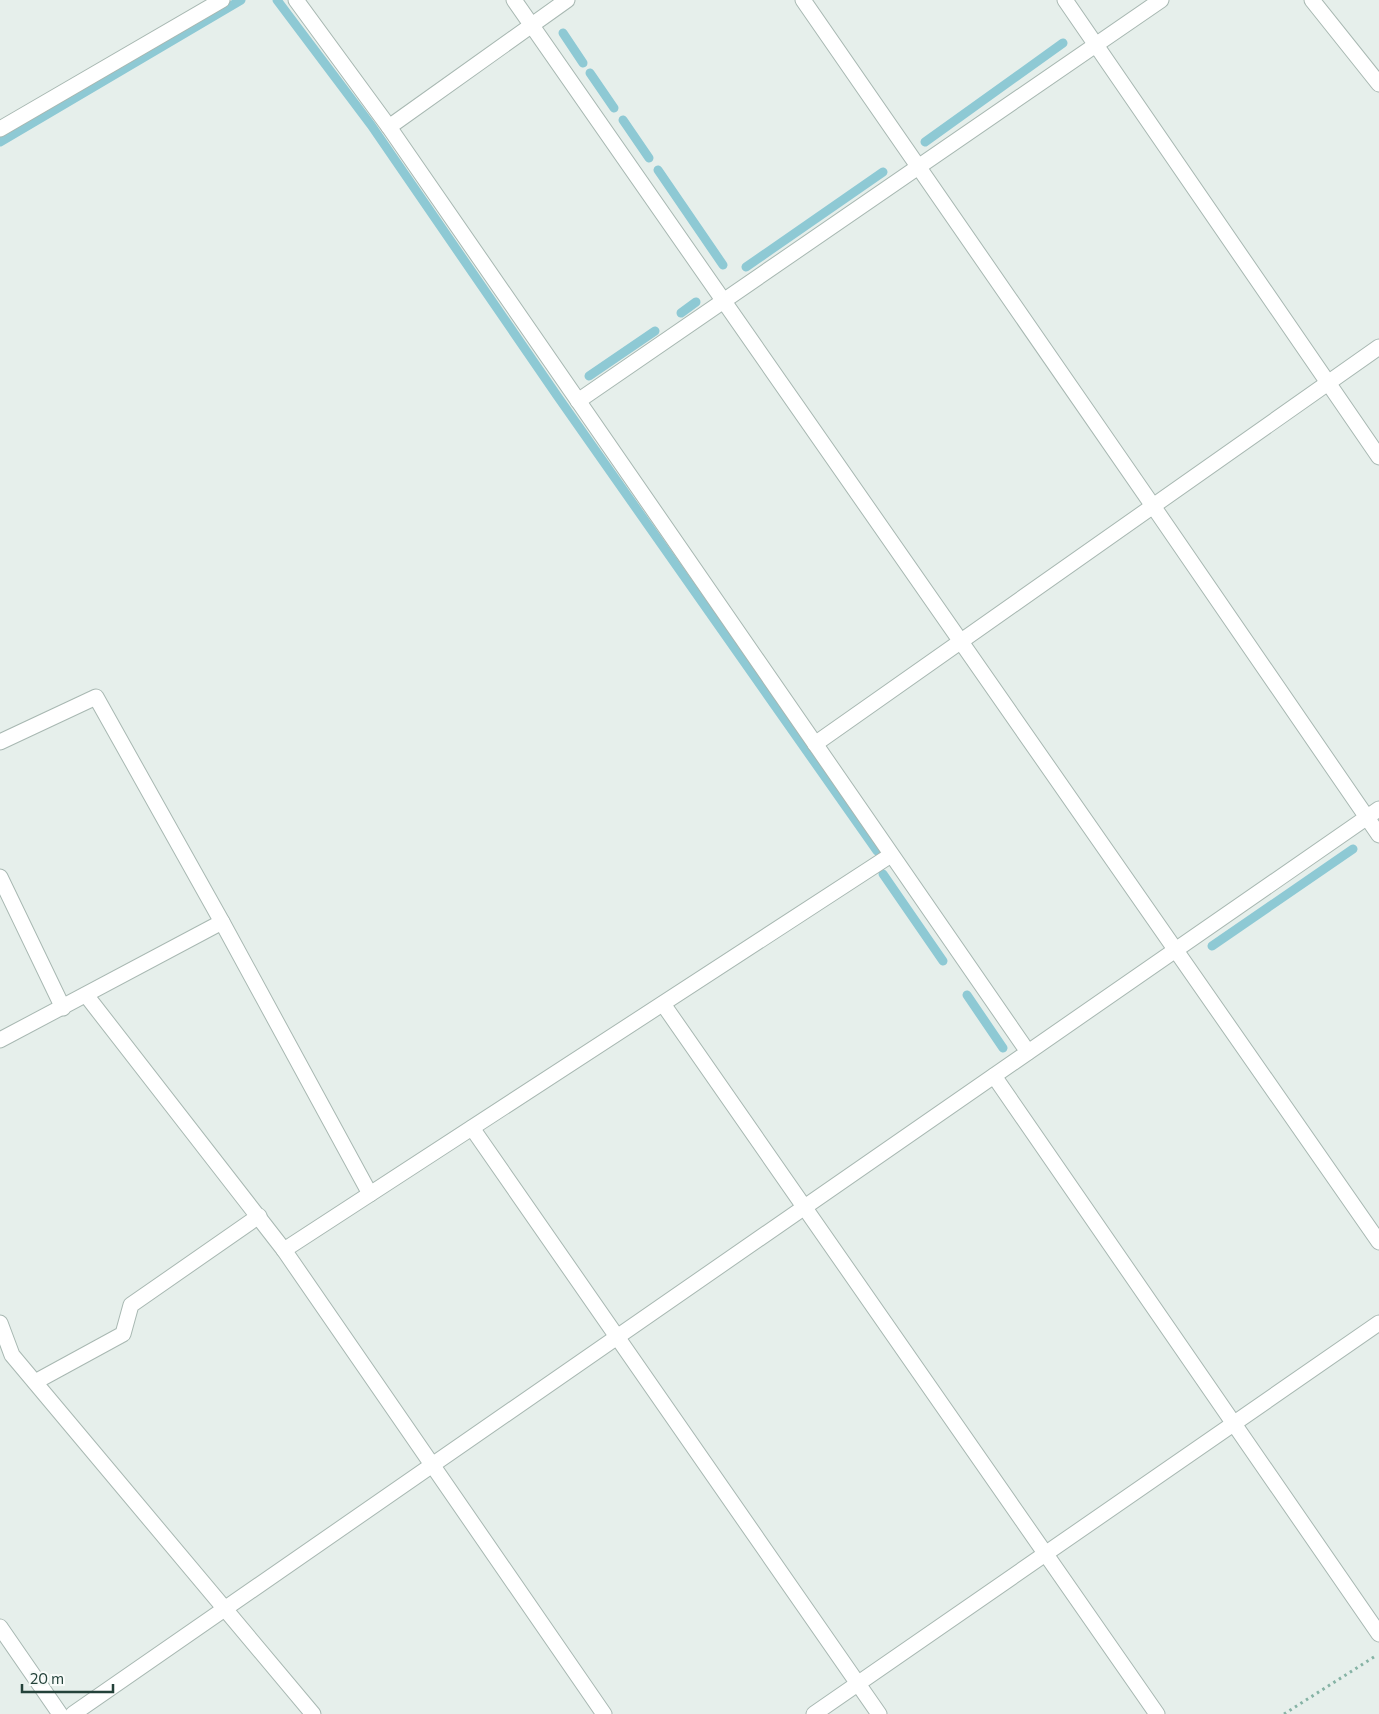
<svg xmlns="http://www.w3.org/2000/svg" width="1379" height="1714" viewBox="0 0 1379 1714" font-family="Commissioner,sans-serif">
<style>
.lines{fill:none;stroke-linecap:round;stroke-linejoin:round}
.stream{stroke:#8ec9d4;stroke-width:9}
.street-casing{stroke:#a8b8b2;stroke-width:17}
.path{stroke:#86b3a5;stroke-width:3;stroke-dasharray:2.5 4;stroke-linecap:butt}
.street{stroke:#fff;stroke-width:15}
</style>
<rect width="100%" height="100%" fill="#e6efeb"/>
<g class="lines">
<g class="stream">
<path d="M277 0 371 125 558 397 877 851"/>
<path d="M563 33 583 63"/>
<path d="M590 73 614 108"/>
<path d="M623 120 649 158"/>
<path d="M0 142 241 0"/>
<path d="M925 142 1063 43"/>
<path d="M658 170 723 265"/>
<path d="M746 267 883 172"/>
<path d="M681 313 696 302"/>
<path d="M589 376 655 331"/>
<path d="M883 874 943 961"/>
<path d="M1212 946 1353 849"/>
<path d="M967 995 1003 1048"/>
</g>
<defs>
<g id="street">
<path d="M296 0 389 127 1028 1052"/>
<path d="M514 0 1379 1242"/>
<path d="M803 0 1153 506 1379 835"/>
<path d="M1065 0 1379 457"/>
<path d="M1312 0 1379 84"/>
<path d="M389 127 567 0"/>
<path d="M0 129 222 0"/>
<path d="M578 401 1161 0"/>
<path d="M0 742 96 697 222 922 370 1194"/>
<path d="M815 744 1379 347"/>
<path d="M0 877 63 1008"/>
<path d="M86 995 284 1250 604 1714"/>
<path d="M663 1004 1157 1714"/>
<path d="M0 1040 222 922"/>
<path d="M994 1076 1379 1634"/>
<path d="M472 1128 879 1714"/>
<path d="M284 1250 891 855"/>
<path d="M0 1323 12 1355 313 1714"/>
<path d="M35 1382 123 1334 131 1305 259 1216"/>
<path d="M0 1627 60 1714"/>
<path d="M73 1714 1379 809"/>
<path d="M814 1714 1379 1323"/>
</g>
</defs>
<use href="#street" class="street-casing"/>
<path class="path" d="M1284 1714 1374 1657"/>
<use href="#street" class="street"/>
</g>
<path d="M22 1684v8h91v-8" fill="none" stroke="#24423a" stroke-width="2.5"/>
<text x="30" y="1684" font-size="15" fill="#24423a" stroke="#f7fbf9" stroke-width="4" paint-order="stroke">20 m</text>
</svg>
